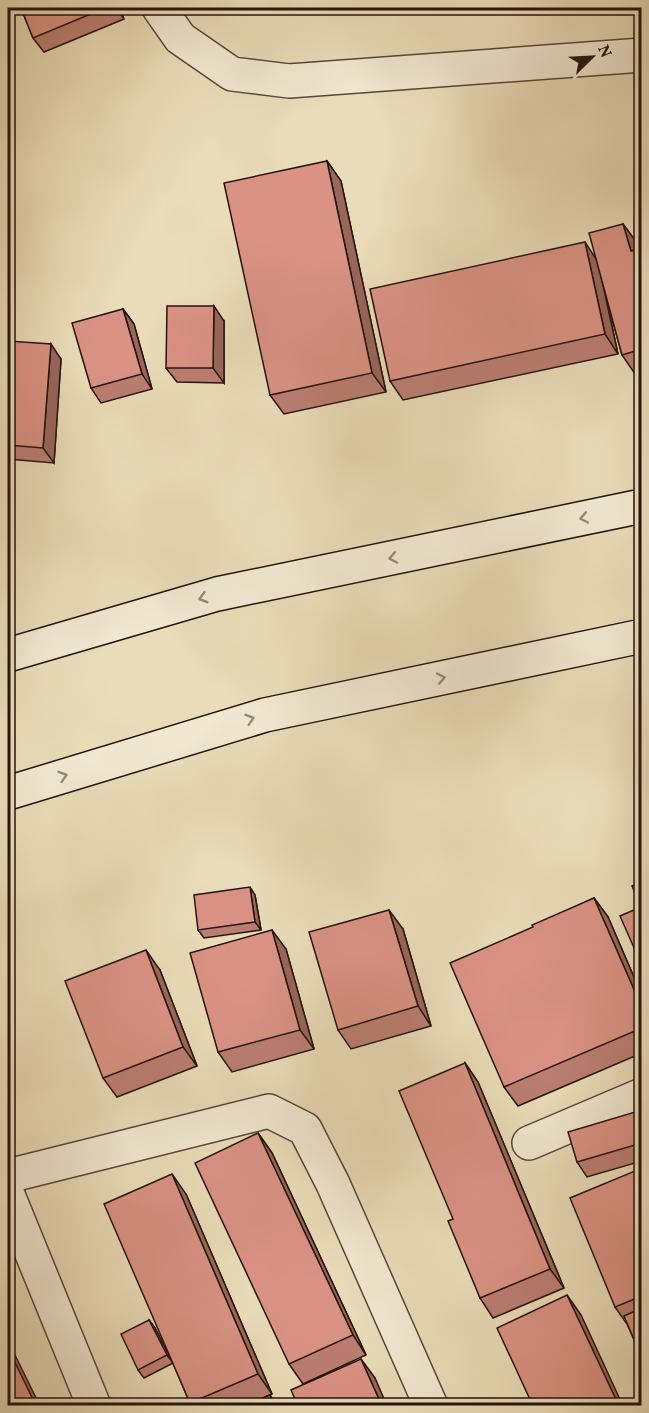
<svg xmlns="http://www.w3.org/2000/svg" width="649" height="1413" viewBox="0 0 649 1413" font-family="Vollkorn,serif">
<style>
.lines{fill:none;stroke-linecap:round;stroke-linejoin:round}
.street-casing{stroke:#564537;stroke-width:36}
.secondary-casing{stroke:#25130c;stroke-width:36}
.street{stroke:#f1e8d2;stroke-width:33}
.secondary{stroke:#f1e8d2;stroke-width:33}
.wall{fill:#bb7e72;stroke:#25130c;stroke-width:1.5}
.shaded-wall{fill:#99665c;stroke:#25130c;stroke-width:1.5}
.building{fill:#da9284;stroke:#25130c;stroke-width:1.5}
.oneway{stroke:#958879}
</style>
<rect width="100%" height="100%" fill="#eadcb9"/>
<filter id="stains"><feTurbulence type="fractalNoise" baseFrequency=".00333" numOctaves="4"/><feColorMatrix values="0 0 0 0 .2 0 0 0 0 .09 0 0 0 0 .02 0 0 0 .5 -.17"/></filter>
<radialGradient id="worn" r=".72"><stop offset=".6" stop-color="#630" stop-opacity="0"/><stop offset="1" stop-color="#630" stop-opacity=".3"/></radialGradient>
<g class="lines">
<defs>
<g id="street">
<path d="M159 8 180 38 232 74 289 81 642 55"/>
<path d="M529 1143 642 1095"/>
<path d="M8 1176 269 1111 305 1129 333 1184 431 1406"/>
<path d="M8 1195 94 1406"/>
</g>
<g id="secondary">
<path d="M8 655 217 594 642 506"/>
<path d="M8 793 265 715 642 636"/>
</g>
</defs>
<use href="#street" class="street-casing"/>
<use href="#secondary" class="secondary-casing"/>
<use href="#street" class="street"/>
<use href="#secondary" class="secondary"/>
</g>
<g class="wall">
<path d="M21 8H119L124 19 44 52 33 38Z"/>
<path d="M327 161 341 181 386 392 284 414 270 395Z"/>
<path d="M623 224 637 243 638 249 642 248V372L635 374 622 355 605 294 618 354 403 400 390 381 596 258Z"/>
<path d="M123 309 134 324 152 389 101 403 91 388Z"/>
<path d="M224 321V383L177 382 166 368Z"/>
<path d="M8 341 61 359 54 463 8 459Z"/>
<path d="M255 895 261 930 204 938 198 930Z"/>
<path d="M594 898 608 917 642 996V1053L518 1106 504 1087 533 927Z"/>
<path d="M403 929 431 1026 351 1049 338 1030Z"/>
<path d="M286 949 314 1049 232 1072 218 1052Z"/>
<path d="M160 970 197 1066 117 1097 103 1078Z"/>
<path d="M465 1063 478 1082 564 1288 493 1318 480 1298 453 1219Z"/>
<path d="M642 1110V1161L587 1177 577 1162Z"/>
<path d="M258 1133 272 1153 366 1355 303 1384 289 1364Z"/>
<path d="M642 1168V1358L627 1324 615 1307Z"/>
<path d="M186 1194 272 1394 244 1406H191L173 1363 144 1378 138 1370 149 1320 155 1328 170 1357Z"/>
</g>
<g class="shaded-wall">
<path d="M116 8H119L124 19Z"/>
<path d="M327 161 341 181 386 392 372 373Z"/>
<path d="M623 224 637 243 642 261 631 251Z"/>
<path d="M585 242 598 262 618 354 605 334Z"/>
<path d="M214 306 224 321V383L213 368Z"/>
<path d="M123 309 134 324 152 389 142 374Z"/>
<path d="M51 344 61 359 54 463 43 448Z"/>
<path d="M250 887 255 895 261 930 255 922Z"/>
<path d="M594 898 608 917 642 996V1008Z"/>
<path d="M389 910 403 929 431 1026 418 1006Z"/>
<path d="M272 930 286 949 314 1049 300 1030Z"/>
<path d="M146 950 160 970 197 1066 183 1047Z"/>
<path d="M465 1063 478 1082 564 1288 550 1269Z"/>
<path d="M258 1133 272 1153 366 1355 353 1335Z"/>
<path d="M172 1174 186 1194 272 1394 258 1374Z"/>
<path d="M567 1295 581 1315 623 1406H619Z"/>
<path d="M149 1320 155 1328 173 1363 167 1355Z"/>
<path d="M8 1344 14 1353 40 1406H36L8 1348Z"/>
<path d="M361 1359 375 1378 387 1406H382Z"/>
<path d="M270 1395 277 1406H274Z"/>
</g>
<g class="building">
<path d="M21 8H105L33 38Z"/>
<path d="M327 161 372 373 270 395 224 183Z"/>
<path d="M623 224 631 251 642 248V349L622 355 589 233Z"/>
<path d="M585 242 605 334 390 381 370 289Z"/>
<path d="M167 306H214L213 368H166Z"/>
<path d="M123 309 142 374 91 388 72 323Z"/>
<path d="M8 341 51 344 43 448 8 445Z"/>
<path d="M642 882V966L620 916 641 907 632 886Z"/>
<path d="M250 887 255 922 198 930 194 895Z"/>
<path d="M594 898 642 1008V1028L504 1087 450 963 533 927 532 925Z"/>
<path d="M389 910 418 1006 338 1030 309 932Z"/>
<path d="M272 930 300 1030 218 1052 190 953Z"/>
<path d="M146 950 183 1047 103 1078 65 981Z"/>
<path d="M465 1063 550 1269 480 1298 448 1221 453 1219 399 1091Z"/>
<path d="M642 1110V1143L577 1162 568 1132Z"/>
<path d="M258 1133 353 1335 289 1364 195 1163Z"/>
<path d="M642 1168V1296L615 1307 570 1198Z"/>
<path d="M172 1174 258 1374 190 1403 104 1204Z"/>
<path d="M567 1295 619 1406H533L497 1328Z"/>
<path d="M642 1308V1358L624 1316Z"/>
<path d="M149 1320 167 1355 138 1370 121 1334Z"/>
<path d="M8 1348 36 1406H8Z"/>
<path d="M361 1359 382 1406H298L291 1390Z"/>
<path d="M270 1395 274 1406H245Z"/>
</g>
<defs><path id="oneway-chevron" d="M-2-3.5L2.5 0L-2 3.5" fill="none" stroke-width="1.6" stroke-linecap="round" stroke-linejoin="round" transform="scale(1.5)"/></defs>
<g class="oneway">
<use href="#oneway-chevron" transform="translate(584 518) rotate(168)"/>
<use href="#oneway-chevron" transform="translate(393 558) rotate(168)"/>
<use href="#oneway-chevron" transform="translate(203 598) rotate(164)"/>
<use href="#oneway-chevron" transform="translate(441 678) rotate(-12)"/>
<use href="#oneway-chevron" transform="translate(250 719) rotate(-17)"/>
<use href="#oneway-chevron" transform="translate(63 776) rotate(-17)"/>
</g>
<rect width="649" height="1413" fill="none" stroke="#eadcb9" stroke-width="30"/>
<rect x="9" y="9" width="631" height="1395" fill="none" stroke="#25130c" stroke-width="3"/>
<rect x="15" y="15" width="619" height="1383" fill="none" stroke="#25130c" stroke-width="1.5"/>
<g transform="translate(592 57) rotate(66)" stroke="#f1e8d2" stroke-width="4.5" paint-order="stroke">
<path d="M0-4.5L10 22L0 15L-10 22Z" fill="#25130c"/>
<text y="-9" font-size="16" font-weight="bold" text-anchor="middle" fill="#25130c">N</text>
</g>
<rect width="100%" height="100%" filter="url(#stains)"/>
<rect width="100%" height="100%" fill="url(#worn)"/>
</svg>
